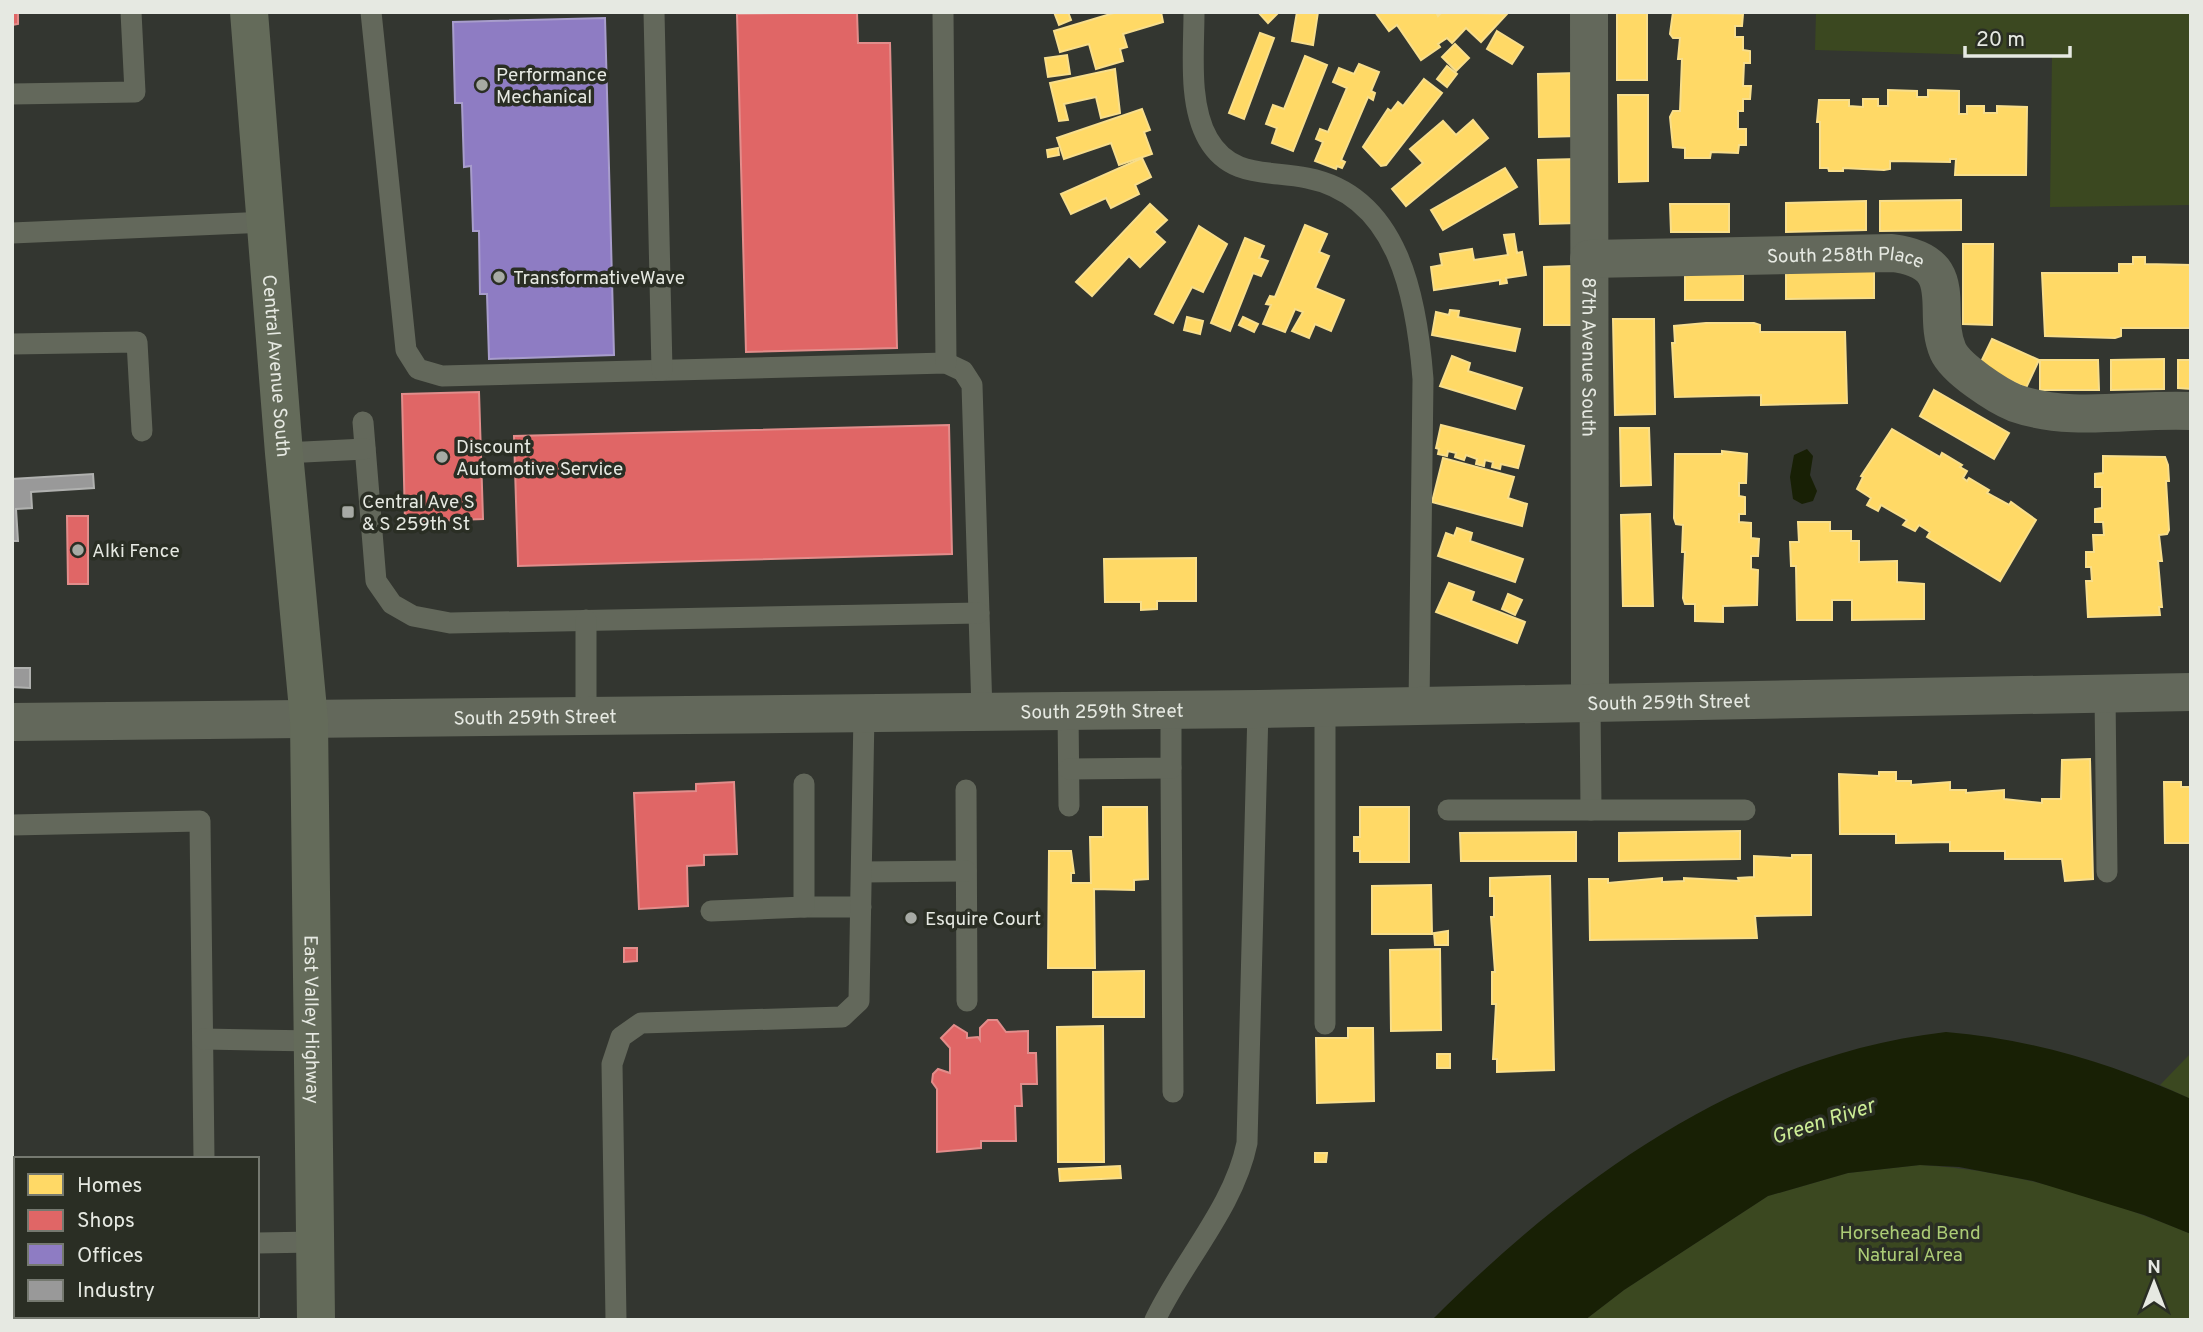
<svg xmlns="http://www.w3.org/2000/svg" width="2203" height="1332" viewBox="0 0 2203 1332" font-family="Overpass,sans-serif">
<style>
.green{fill:#3b4820}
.water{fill:#182005}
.homes{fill:#ffd966;stroke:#f8de8b;stroke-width:2}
.shops{fill:#e06666;stroke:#e28d8b;stroke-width:2}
.offices{fill:#8e7cc3;stroke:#a89dcc;stroke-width:2}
.industry{fill:#999;stroke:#b0b1af;stroke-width:2}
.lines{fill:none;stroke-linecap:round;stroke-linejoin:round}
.service{stroke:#63685b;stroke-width:21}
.minor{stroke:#63685b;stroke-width:38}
.tertiary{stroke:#63685b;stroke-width:38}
.secondary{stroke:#646b5a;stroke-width:38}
.poi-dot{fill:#a7aaa4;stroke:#2a2e24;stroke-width:2.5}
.labels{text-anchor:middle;stroke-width:7;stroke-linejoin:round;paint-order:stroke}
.poi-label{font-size:19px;fill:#e6e9e2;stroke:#2a2e24;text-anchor:start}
.street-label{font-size:19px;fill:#e6e9e2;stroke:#2a2e24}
.park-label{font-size:19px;fill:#accc76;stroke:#2a2e24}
.water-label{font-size:21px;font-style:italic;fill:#cced96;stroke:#2a2e24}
</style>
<rect width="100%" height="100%" fill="#333630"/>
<g class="green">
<path d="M1816 12H2191V205L2050 207 2052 57 1815 50Z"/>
<path d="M2191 1053V1099L2160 1085Z"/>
<path d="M1920 1165C2014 1170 2104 1198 2191 1234V1320H1585L1624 1290 1768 1196 1848 1173Z"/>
</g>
<g class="water">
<path d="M1807 449 1813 456 1810 475 1817 491 1813 501 1802 504 1793 499 1790 477 1794 455Z"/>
<path d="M1946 1032C2032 1039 2113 1064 2191 1099V1234L2144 1215 2033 1181 1959 1167 1920 1165 1848 1173 1768 1196 1624 1290 1585 1320H1432C1573 1179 1743 1055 1946 1032Z"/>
</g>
<g class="homes">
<path d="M1054 12H1068L1071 20 1059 25Z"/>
<path d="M1117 12H1161L1163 22 1123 34 1127 47 1120 49 1123 61 1096 69 1089 44 1060 52 1054 31Z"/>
<path d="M1258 12H1279L1268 23Z"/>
<path d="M1297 12H1318L1313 45 1292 41Z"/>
<path d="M1375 12H1436L1438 16 1442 12 1507 14 1481 42 1466 28 1452 43 1447 38 1438 44 1440 47 1421 60 1397 25 1389 31Z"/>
<rect x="1617" y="12" width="30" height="68"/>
<path d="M1673 12 1743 14 1742 26H1735V37H1743V50L1750 51V63H1744L1743 86H1751L1750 99H1743V111H1738V129H1746V145H1739L1738 153 1711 152 1710 158H1685V148L1673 147 1670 117 1673 111H1680L1682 59H1678L1680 38H1673L1670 34Z"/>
<path d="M1497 31 1523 47 1512 64 1487 49Z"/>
<path d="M1260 33 1274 38 1244 119 1229 113Z"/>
<path d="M1455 44 1469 58 1456 71 1442 57Z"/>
<path d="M1067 55 1070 74 1048 77 1045 58Z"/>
<path d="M1305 56 1327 65 1293 151 1272 143 1277 128 1266 124 1273 105 1284 109Z"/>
<path d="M1359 64 1379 72 1371 91 1375 93 1373 100 1368 97 1341 160 1345 162 1342 168 1337 166 1336 169 1315 161 1323 142 1316 139 1320 129 1328 132 1347 88 1333 82 1339 68 1354 74Z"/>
<path d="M1447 66 1457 74 1447 87 1437 79Z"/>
<path d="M1115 69 1120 113 1101 118 1096 97 1064 104 1068 120 1059 121 1050 83Z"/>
<path d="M1578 73 1579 136 1539 137 1538 74Z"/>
<path d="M1424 79 1442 93 1386 165 1381 166 1363 147 1388 109 1391 111 1398 102 1403 106Z"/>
<path d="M1888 90 1917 91V97H1928V90L1959 91V114H1967V106H1984V113H1997V106L2027 107 2026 175H1955L1956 159H1950V162L1890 161V169L1884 170 1843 168V171H1829L1828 168H1820V122H1817L1819 100H1849V106L1863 107V99H1878V106H1888Z"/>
<path d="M1618 95H1648V181L1619 182Z"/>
<path d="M1142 109 1150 130 1144 132 1152 154 1119 165 1111 143 1064 159 1057 138Z"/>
<path d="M1473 120 1488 138 1406 206 1392 189 1423 163 1410 149 1443 121 1456 135Z"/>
<path d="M1058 148 1059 155 1048 157 1047 150Z"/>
<path d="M1142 158 1151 177 1135 185 1139 194 1111 208 1106 198 1071 214 1061 194Z"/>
<path d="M1578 159 1579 223 1540 224 1538 160Z"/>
<path d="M1505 168 1517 187 1443 230 1431 210Z"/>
<path d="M1961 200V230L1880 231V201Z"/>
<path d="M1866 201V230L1786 232V203Z"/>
<path d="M1150 204 1167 220 1154 232 1165 242 1140 267 1129 256 1092 296 1076 282Z"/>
<path d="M1670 204H1729V232H1671Z"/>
<path d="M1305 225 1327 234 1319 252 1329 256 1315 288 1344 300 1331 331 1315 324 1309 338 1292 331 1303 312 1295 309 1285 332 1263 324 1271 305 1266 304 1270 296 1275 297Z"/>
<path d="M1199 226 1227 244 1203 292 1192 287 1173 323 1155 314Z"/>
<path d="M1514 234 1517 253 1522 252 1526 275 1506 278 1507 283 1500 284V280L1434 290 1431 267 1442 265 1440 254 1472 249 1474 260 1508 255 1504 235Z"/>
<path d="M1245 238 1264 246 1259 258 1268 261 1261 276 1253 273 1230 331 1211 323Z"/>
<path d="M1963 244H1993L1992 325 1963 324Z"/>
<path d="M2133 257H2145V264L2191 265V328H2121V336L2115 338 2045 336 2042 273H2119V264H2133Z"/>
<path d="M1572 266V325H1544V267Z"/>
<path d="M1874 268V298L1786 299V269Z"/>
<rect x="1685" y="270" width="58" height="30"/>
<path d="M1450 310 1459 311 1458 317 1520 329 1515 351 1432 335 1436 312 1449 315Z"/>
<path d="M1187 317 1203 321 1200 334 1184 330Z"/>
<path d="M1243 317 1258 324 1254 332 1239 325Z"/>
<path d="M1613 319H1654L1655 414 1615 415Z"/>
<path d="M1706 323H1754L1760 325V332H1845L1847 403 1761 405V395L1675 397 1672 343H1675L1674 326Z"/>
<path d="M1992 339 2039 360 2026 388 1979 366Z"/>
<path d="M1452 356 1470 363 1468 371 1522 388 1515 409 1440 386Z"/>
<path d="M2164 359V389L2111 390V360Z"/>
<path d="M2040 360H2098L2099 390H2040Z"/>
<path d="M2178 360H2191V389L2178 388Z"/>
<path d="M1934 390 2009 433 1994 459 1920 416Z"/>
<path d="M1441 425 1524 446 1518 468 1501 464 1500 469 1492 467 1493 462 1485 460 1484 466 1476 464 1477 459 1466 455 1464 460 1455 457 1456 453 1448 451 1447 456 1438 454 1439 449 1436 448Z"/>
<path d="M1620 428H1649L1651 485 1621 486Z"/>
<path d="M1892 429 1940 457 1942 453 1962 465 1960 467 1967 471 1963 478 1967 481 1969 478 1989 490 1987 493 2009 505 2011 502 2036 520 2000 581 1927 537 1930 532 1919 525 1915 531 1903 525 1907 520 1881 505 1878 511 1867 505 1871 498 1857 489 1863 477 1861 476Z"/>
<path d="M1722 451 1747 454 1746 483H1739V496L1745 497V514H1739V522L1751 523V538L1759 539 1758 556H1751V569L1758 570 1757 605 1723 606V622L1695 621V604H1685L1683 598 1685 552H1682L1683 525 1676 524 1674 518 1675 454H1722Z"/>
<path d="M2103 456 2165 457 2168 465 2169 481H2166L2169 530 2167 534 2159 535 2162 561H2158L2162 607H2159L2160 615 2088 617 2086 581H2092L2091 567H2086V552H2094L2093 535H2104L2103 522H2095V509L2102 508V487H2095V474L2103 473Z"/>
<path d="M1443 458 1514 477 1508 498 1527 504 1522 526 1432 502Z"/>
<path d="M1650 514 1653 606H1623L1621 515Z"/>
<path d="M1798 522H1830V531H1851V541H1859V562L1897 561V582L1924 584V619L1852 620V600H1832V620H1797L1796 566H1791L1790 542H1799Z"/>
<path d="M1457 528 1472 533 1470 541 1523 559 1515 582 1438 556 1446 533 1454 536Z"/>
<path d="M1196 558V601H1157V609L1141 610V602H1105L1104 559Z"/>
<path d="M1449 583 1474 592 1471 601 1525 622 1517 643 1436 612Z"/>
<path d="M1508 594 1522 600 1515 615 1502 609Z"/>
<path d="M2090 759 2093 879 2065 881 2062 859H2005V851H1950V842L1896 843V834H1840L1839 774 1879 776V772H1896V781H1911V785L1950 782V790H1966V793L2004 790V799L2042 803V799H2061L2062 760Z"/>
<path d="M2164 782H2181V787H2191V843H2165Z"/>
<path d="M1103 807H1147L1148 879 1134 880V890L1094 889 1095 968H1048L1049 851H1071L1074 873H1071V883H1091L1090 837H1103Z"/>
<path d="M1360 807H1409V862H1360V851H1354V837H1360Z"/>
<path d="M1740 831V859L1619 861V833Z"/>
<path d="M1576 832V861H1461L1460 833Z"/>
<path d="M1792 855H1811V915L1755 916 1757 938 1590 940 1589 879H1608V883L1662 878V882L1684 881V878L1739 881 1738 878 1754 877V856L1792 858Z"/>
<path d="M1550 876 1554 1070 1497 1072V1059H1493L1496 1004H1492V972H1495L1491 917H1494V896H1490V878Z"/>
<path d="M1431 885 1432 934H1372V886Z"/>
<path d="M1448 931V945H1435L1434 933Z"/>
<path d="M1440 949 1441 1030 1391 1031 1390 950Z"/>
<path d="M1144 971V1017H1093V972Z"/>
<path d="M1103 1026 1104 1162H1058L1057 1027Z"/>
<path d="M1348 1028H1373L1374 1101 1317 1103 1316 1038H1348Z"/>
<rect x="1437" y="1054" width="13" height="14"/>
<path d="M1315 1153H1327L1326 1162H1315Z"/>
<path d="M1120 1166 1121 1178 1060 1181 1059 1169Z"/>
</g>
<g class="shops">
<path d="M12 12H18V24L12 25Z"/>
<path d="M857 12 858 43H890L897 348 746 352 737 14Z"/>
<path d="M479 392 483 519 405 522 402 394Z"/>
<path d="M949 425 952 554 518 566 514 436Z"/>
<path d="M67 516H88V584H68Z"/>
<path d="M734 782 737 854 704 855V865L687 866 688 906 639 909 634 793 696 791V784Z"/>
<path d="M624 948H637V961L624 962Z"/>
<path d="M988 1020H997L1006 1032 1028 1031V1053H1036L1037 1084H1021L1022 1106H1015L1016 1141H981V1148L937 1152V1089L932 1082 933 1074 938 1069 950 1073V1048L941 1038 954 1025 967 1033V1038L978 1037 980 1040V1028Z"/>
</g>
<path class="offices" d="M605 18 614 355 489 359 487 294H480L479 231H473L471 166 464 167 462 103H455L453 22Z"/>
<g class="industry">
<path d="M93 474 94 488 31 492 32 508 16 509 18 541H12V479Z"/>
<path d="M12 668H30V688L12 687Z"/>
</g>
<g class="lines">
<g class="service">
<path d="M371 12 406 350 418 369 442 376 946 363 963 371 972 385 982 712"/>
<path d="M654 12 662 370"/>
<path d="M943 12 946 363"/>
<path d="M1194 12C1194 51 1188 104 1208 139 1231 179 1269 170 1307 178 1400 196 1417 301 1423 379L1419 706"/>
<path d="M12 94 135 92 131 12"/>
<path d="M12 233 265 222"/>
<path d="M12 344 137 342 142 431"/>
<path d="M363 422 376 581 392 604 413 616 450 623 979 613"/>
<path d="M284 453 365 449"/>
<path d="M586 620V716"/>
<path d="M2105 694 2107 872"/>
<path d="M1590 701 1591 810"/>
<path d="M1325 708V1024"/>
<path d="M1068 710 1069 806"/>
<path d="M1171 768 1173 1092"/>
<path d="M1069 769 1171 768V709"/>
<path d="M966 790 967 1001"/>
<path d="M1448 810H1745"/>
<path d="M12 825 200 821 204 1159"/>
<path d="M862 872 966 871"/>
<path d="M804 907H861"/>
<path d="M711 911 804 907V784"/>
<path d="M203 1039 315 1041"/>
<path d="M257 1243 314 1242"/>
<path d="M205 1316V1320"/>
<path d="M616 1320 612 1064 621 1037 641 1023 842 1017 859 1001 864 713"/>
<path d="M1155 1320C1183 1261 1234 1207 1247 1143L1258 709"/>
</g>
<g class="minor">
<path id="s1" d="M1589 12 1590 701"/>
<path id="s2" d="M1589 259 1892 253C1965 262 1930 310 1948 351 1956 369 1998 396 2015 403 2072 423 2133 408 2191 411"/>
</g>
<path class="tertiary" id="s3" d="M12 722 1258 709 2191 692"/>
<path class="secondary" id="s4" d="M249 12 284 453 309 720 316 1320"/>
</g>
<g class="poi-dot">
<circle cx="482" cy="85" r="7"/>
<circle cx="499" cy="277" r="7"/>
<circle cx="442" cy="457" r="7"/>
<rect x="341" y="505" width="14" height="14" rx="3.5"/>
<circle cx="78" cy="550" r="7"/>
<circle cx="911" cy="918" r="7"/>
</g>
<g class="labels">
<g class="poi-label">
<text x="496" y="81">Performance<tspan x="496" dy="22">Mechanical</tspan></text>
<text x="513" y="284">TransformativeWave</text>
<text x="456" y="453">Discount<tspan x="456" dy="22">Automotive Service</tspan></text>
<text x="362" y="508">Central Ave S<tspan x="362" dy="22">&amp; S 259th St</tspan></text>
<text x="92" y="557">Alki Fence</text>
<text x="925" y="925">Esquire Court</text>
</g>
<g class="street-label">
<text dy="7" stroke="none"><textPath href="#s2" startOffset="257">South 258th Place</textPath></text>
<text dy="7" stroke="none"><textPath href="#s1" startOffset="345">87th Avenue South</textPath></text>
<text dy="7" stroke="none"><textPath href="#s4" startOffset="355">Central Avenue South</textPath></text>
<text dy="7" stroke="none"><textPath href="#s3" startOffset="1657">South 259th Street</textPath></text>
<text dy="7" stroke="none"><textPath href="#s3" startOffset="1090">South 259th Street</textPath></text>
<text dy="7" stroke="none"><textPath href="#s3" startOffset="523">South 259th Street</textPath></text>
<text dy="7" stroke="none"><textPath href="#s4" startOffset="1010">East Valley Highway</textPath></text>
</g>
<g class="park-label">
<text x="1910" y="1239">Horsehead Bend<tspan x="1910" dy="22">Natural Area</tspan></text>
</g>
<g class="water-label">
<text transform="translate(1823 1121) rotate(-18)" y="7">Green River</text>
</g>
</g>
<rect width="2203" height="1332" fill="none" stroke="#e6e9e2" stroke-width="28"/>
<rect x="14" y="1157" width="245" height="161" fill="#2a2e24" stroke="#757970" stroke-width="2"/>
<rect x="28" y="1174" width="35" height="21" fill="#ffd966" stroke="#757970" stroke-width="2"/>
<text x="77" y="1192" font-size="21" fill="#e6e9e2">Homes</text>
<rect x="28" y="1210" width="35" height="21" fill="#e06666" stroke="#757970" stroke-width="2"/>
<text x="77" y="1227" font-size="21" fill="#e6e9e2">Shops</text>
<rect x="28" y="1244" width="35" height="21" fill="#8e7cc3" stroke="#757970" stroke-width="2"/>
<text x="77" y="1262" font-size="21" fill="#e6e9e2">Offices</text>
<rect x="28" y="1280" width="35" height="21" fill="#999999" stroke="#757970" stroke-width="2"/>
<text x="77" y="1297" font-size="21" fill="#e6e9e2">Industry</text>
<g transform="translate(2154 1283)" stroke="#2a2e24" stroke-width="5" paint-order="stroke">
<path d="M0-5L12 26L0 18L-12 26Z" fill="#e6e9e2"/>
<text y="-10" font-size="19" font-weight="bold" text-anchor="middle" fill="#e6e9e2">N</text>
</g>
<path d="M1965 46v10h105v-10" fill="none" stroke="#e6e9e2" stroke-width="3.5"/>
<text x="1976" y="46" font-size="21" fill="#e6e9e2" stroke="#2a2e24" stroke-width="5" paint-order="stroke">20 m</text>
</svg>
